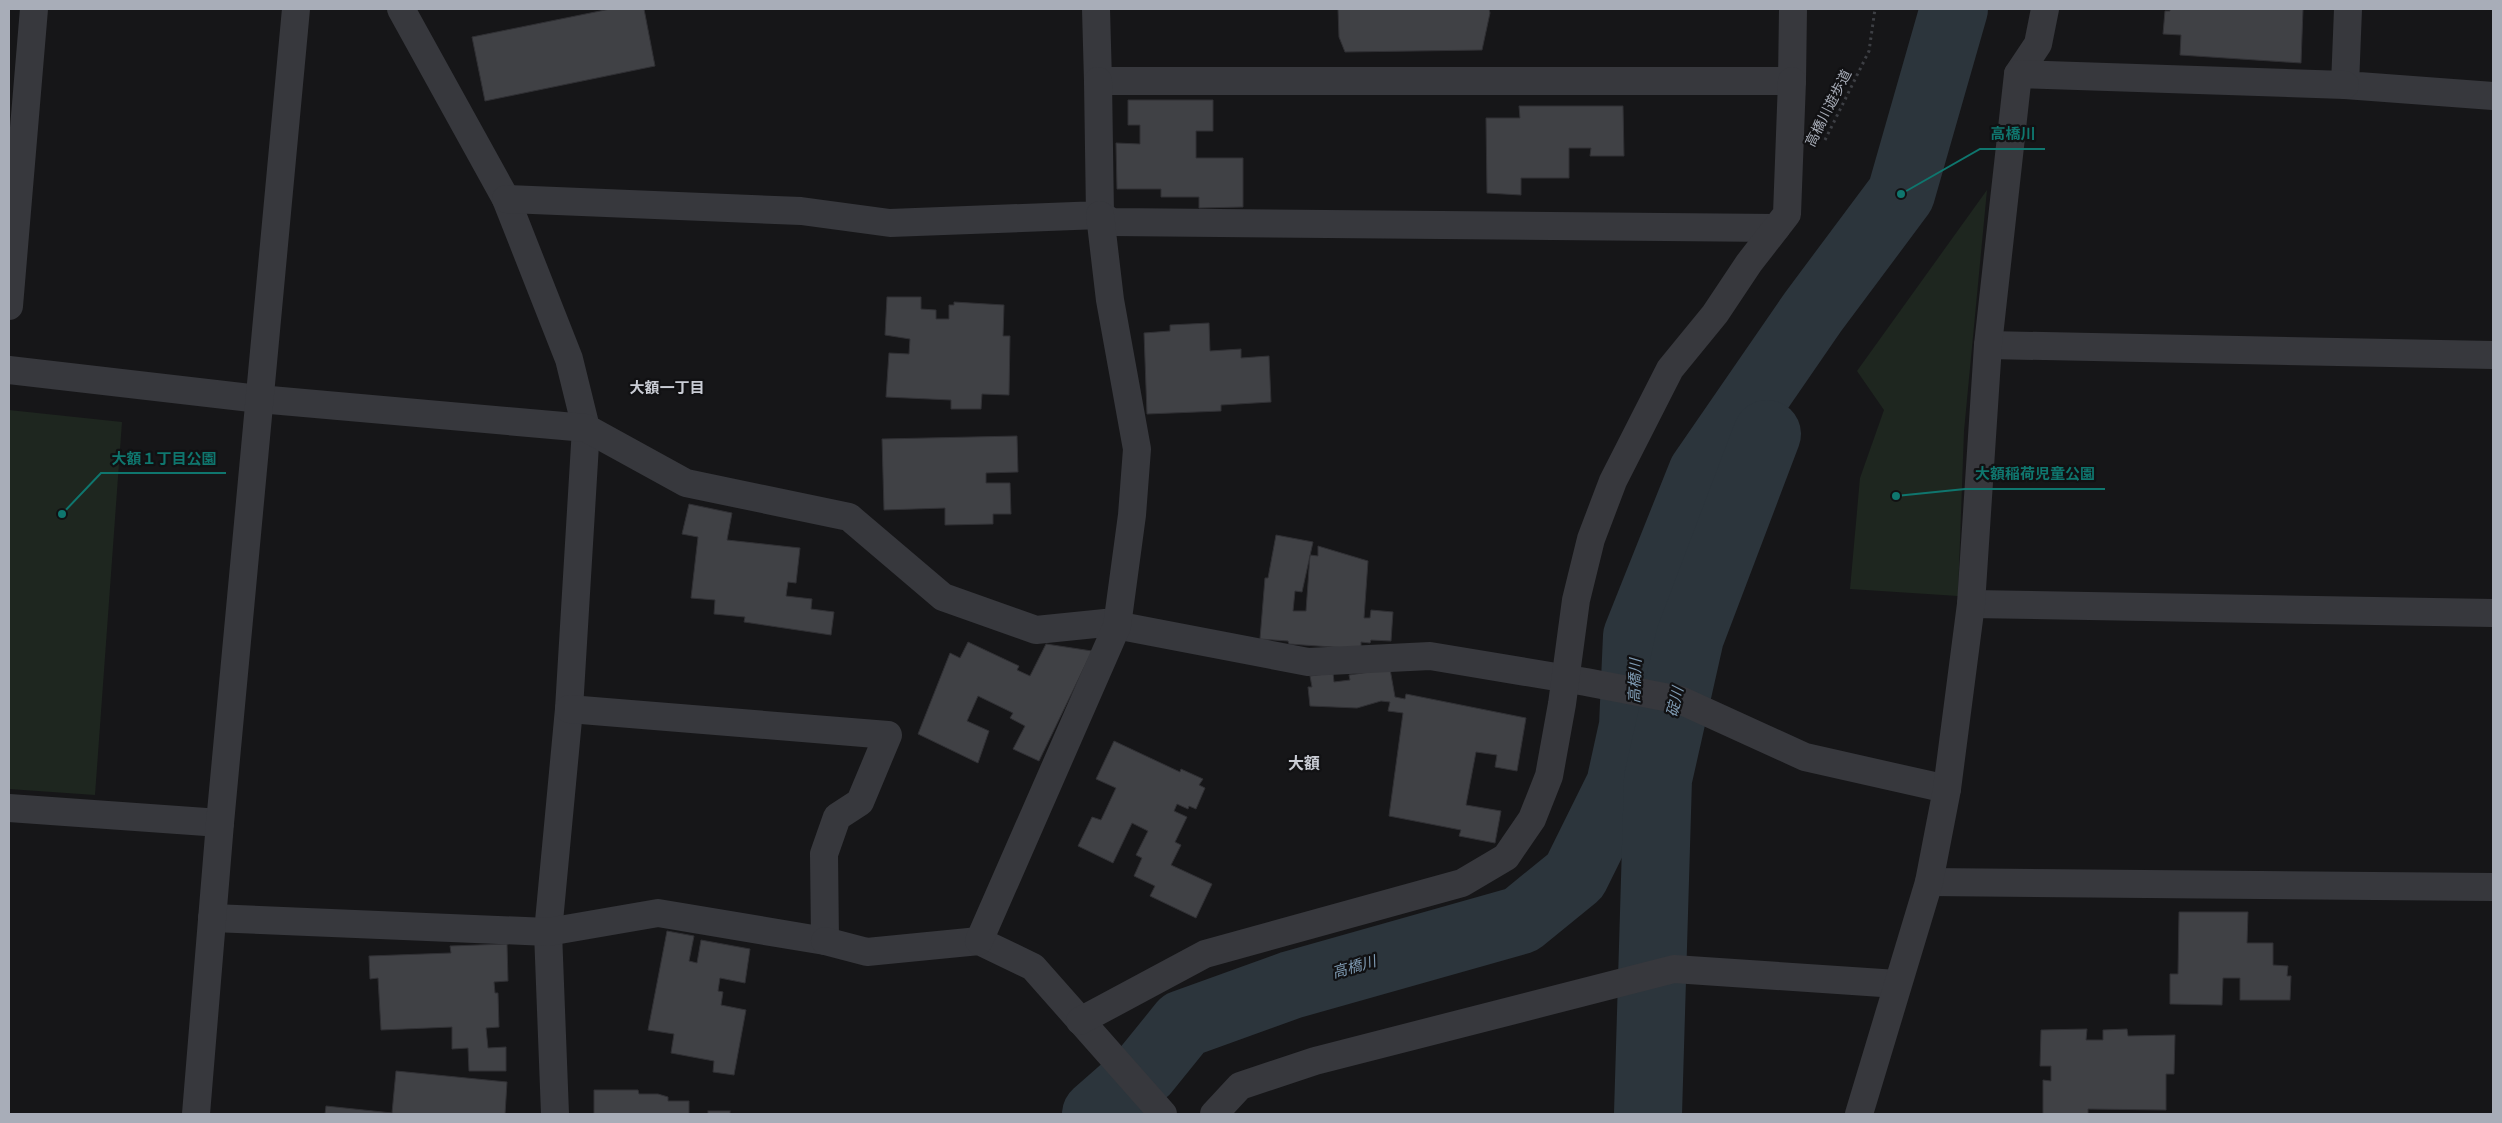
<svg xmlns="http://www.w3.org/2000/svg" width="2502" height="1123" viewBox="0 0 2502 1123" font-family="'DejaVu Sans','Noto Sans JP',sans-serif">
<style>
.green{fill:#1e261f}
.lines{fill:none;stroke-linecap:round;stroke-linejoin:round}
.river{stroke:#2c353c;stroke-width:68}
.building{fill:#404145;stroke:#303034}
.path{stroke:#3d3f44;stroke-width:3;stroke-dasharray:2.5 4;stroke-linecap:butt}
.minor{stroke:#37383d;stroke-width:28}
.labels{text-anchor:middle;stroke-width:4.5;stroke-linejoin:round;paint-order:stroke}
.street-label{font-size:14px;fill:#a8adb8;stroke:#111113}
.neighbourhood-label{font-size:15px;font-weight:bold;fill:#c9ccd4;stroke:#111113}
.water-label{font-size:15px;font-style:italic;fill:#7f9bb3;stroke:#111113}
.quarter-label{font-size:16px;font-weight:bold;fill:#c9ccd4;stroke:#111113}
.leader{fill:none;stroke:#0f766e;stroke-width:2}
.callout-dot{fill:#0f766e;stroke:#111113;stroke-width:2}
.callout-label{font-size:15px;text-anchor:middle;font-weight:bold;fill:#0f766e;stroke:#111113;stroke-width:4.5;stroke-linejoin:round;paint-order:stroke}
</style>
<rect width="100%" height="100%" fill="#161618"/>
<g class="green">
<path d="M1987 190 1964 431 1958 596 1850 589 1860 478 1884 410 1857 371Z"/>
<path d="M9 410 122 422 95 795 9 789Z"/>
</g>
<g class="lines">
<g class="river">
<path d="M1096 1114 1145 1071 1183 1024 1291 985 1521 920 1575 876 1620 785 1633 726 1637 636 1702 473 1813 312 1901 194 1954 9"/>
<path d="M1648 1114 1658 779 1690 637 1767 434"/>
</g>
</g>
<g class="building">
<path d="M610 9H644L655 66 485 101 472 37Z"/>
<path d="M1338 9H1489L1490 13 1482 50 1345 52 1339 37Z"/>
<path d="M2170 9H2303L2301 63 2180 55 2181 35 2163 34 2165 11H2170Z"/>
<path d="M1128 100H1213V131H1196V158H1243V207L1199 208V197H1161V189H1117L1116 143 1140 144V125H1128Z"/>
<path d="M1519 106H1623L1624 156H1590L1591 148H1569V178H1521V195L1487 193 1486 118H1520Z"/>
<path d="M887 297H921V309L936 310V319H949V305H954V302L1004 305 1003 336H1010L1009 395 982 394 981 409H951V400L886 397 889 353 909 354 910 339 885 335Z"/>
<path d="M1209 323 1210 351 1241 349V358L1269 356 1271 402 1221 405V411L1147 414 1144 333 1170 331V325Z"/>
<path d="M1017 436 1018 472 986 473V483H1010L1011 514H993V524L945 525V508L884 510 882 439Z"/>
<path d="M689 504 732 513 727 540 800 548 796 583 788 582 786 596 812 599 811 609 834 612 831 635 744 622 745 617 714 614 715 600 691 598 698 537 682 534Z"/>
<path d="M1276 535 1313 542 1302 592 1295 591 1293 611H1306L1310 555 1318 556V546L1368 561 1364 618H1370L1371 610 1393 612 1391 641 1371 640 1370 643 1361 642V649L1289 644 1288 641 1260 639 1265 578H1268Z"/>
<path d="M968 642 1019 666 1017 670 1030 676 1046 644 1092 651 1039 761 1013 749 1025 726 1010 718 1013 713 978 696 967 721 989 731 978 763 918 734 950 653 960 658Z"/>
<path d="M1390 669 1395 697 1405 699 1406 694 1526 718 1517 771 1495 767 1497 755 1476 752 1466 805 1501 811 1495 843 1459 836 1461 830 1389 816 1403 713 1388 711 1390 702 1381 701 1357 708 1310 706 1308 687H1312L1310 676 1333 673 1334 682 1350 680 1349 675Z"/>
<path d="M1114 741 1180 772 1181 769 1203 779 1199 785 1205 788 1196 809 1189 806 1188 809 1177 804 1174 811 1187 817 1175 842 1181 845 1171 865 1212 884 1196 918 1150 896 1155 886 1134 876 1142 858 1136 855 1148 831 1132 823 1113 863 1078 846 1092 817 1101 820 1116 788 1096 779Z"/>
<path d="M2179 912H2248L2247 943H2273V965L2288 966 2287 976H2291L2290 1000H2240V978H2223L2222 1005 2170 1004V974H2178Z"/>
<path d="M667 931 694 936 689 961 697 963 701 940 750 949 745 983 720 978 718 991 723 992 721 1005 746 1010 734 1075 713 1072 714 1061 671 1053 674 1034 648 1030Z"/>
<path d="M507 944 508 981 494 982 495 993H498L499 1027 486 1028 488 1048 506 1047V1071H469L468 1048 452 1049V1027L381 1030 378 978 370 979 369 956 451 953 450 946Z"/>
<path d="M2087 1029 2086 1040H2103V1030L2127 1029 2128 1036 2175 1035 2174 1074H2166V1110L2088 1109V1114H2043V1080L2051 1081V1066H2040L2041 1030Z"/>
<path d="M396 1071 507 1082 505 1114H325L326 1106 392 1113Z"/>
<path d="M594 1090H638L639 1094H658L668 1097V1101H689V1114H594Z"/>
<rect x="708" y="1111" width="22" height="3"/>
</g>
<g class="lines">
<path class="path" d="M1825 140 1869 51 1875 9"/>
<g class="minor">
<path d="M401 9 506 199 569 359 586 428 569 709 548 932 555 1114"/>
<path d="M1096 9 1098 81H1792L1793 9"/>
<path d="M2348 9 2345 85 2493 96"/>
<path d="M2018 74 2038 44 2045 9"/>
<path d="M506 199 801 211 890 223 1100 215 1098 81"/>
<path d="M1100 215 1112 222 1776 228"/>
<path d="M9 306 34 9"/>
<path d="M1988 345 2493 355"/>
<path d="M9 370 259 399 586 428 686 483 849 517 943 597 1036 630 1105 623 1308 662 1430 656 1586 682 1680 700 1805 757 1947 789"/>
<path d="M1971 604 2493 613"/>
<path d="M9 808 220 823"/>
<path d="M1929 882 2493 887"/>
<path d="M212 918 548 932 658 913 825 941 824 854 837 817 860 802 888 735 569 709"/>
<path d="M825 941 867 952 979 941 1033 967 1163 1114"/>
<path d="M979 941 1117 626 1132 515 1137 449 1110 300 1100 215"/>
<path d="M1080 1021 1205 954 1462 883 1506 857 1532 819 1549 776 1562 704 1576 600 1591 539 1613 481 1670 369 1715 314 1749 263 1787 214 1792 81"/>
<path d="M196 1114 220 823 296 9"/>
<path d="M1214 1114 1240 1086 1315 1061 1674 969 1897 984"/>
<path d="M1859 1114 1929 882 1947 789 1971 604 1988 345 2018 74 2345 85"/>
</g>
</g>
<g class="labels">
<g class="street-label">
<text transform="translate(1828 108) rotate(-63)" y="5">高橋川遊歩道</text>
</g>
<g class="neighbourhood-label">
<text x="667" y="393">大額一丁目</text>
</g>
<g class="water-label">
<text transform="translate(1635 681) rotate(-88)" y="5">高橋川</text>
<text transform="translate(1675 702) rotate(-77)" y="5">碇川</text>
<text transform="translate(1354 967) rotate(-16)" y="5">高橋川</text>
</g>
<g class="quarter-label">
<text x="1304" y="769">大額</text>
</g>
</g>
<path class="leader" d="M1901 194L1980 149H2045M62 514L101 473H226M1896 496L1965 489H2105"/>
<g class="callout-dot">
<circle cx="1901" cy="194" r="5"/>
<circle cx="62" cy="514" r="5"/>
<circle cx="1896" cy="496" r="5"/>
</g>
<g class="callout-label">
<text x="2013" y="139">高橋川</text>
<text x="164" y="464">大額１丁目公園</text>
<text x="2035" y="479">大額稲荷児童公園</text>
</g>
<rect width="2502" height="1123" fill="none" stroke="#a8adb8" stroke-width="20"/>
</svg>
